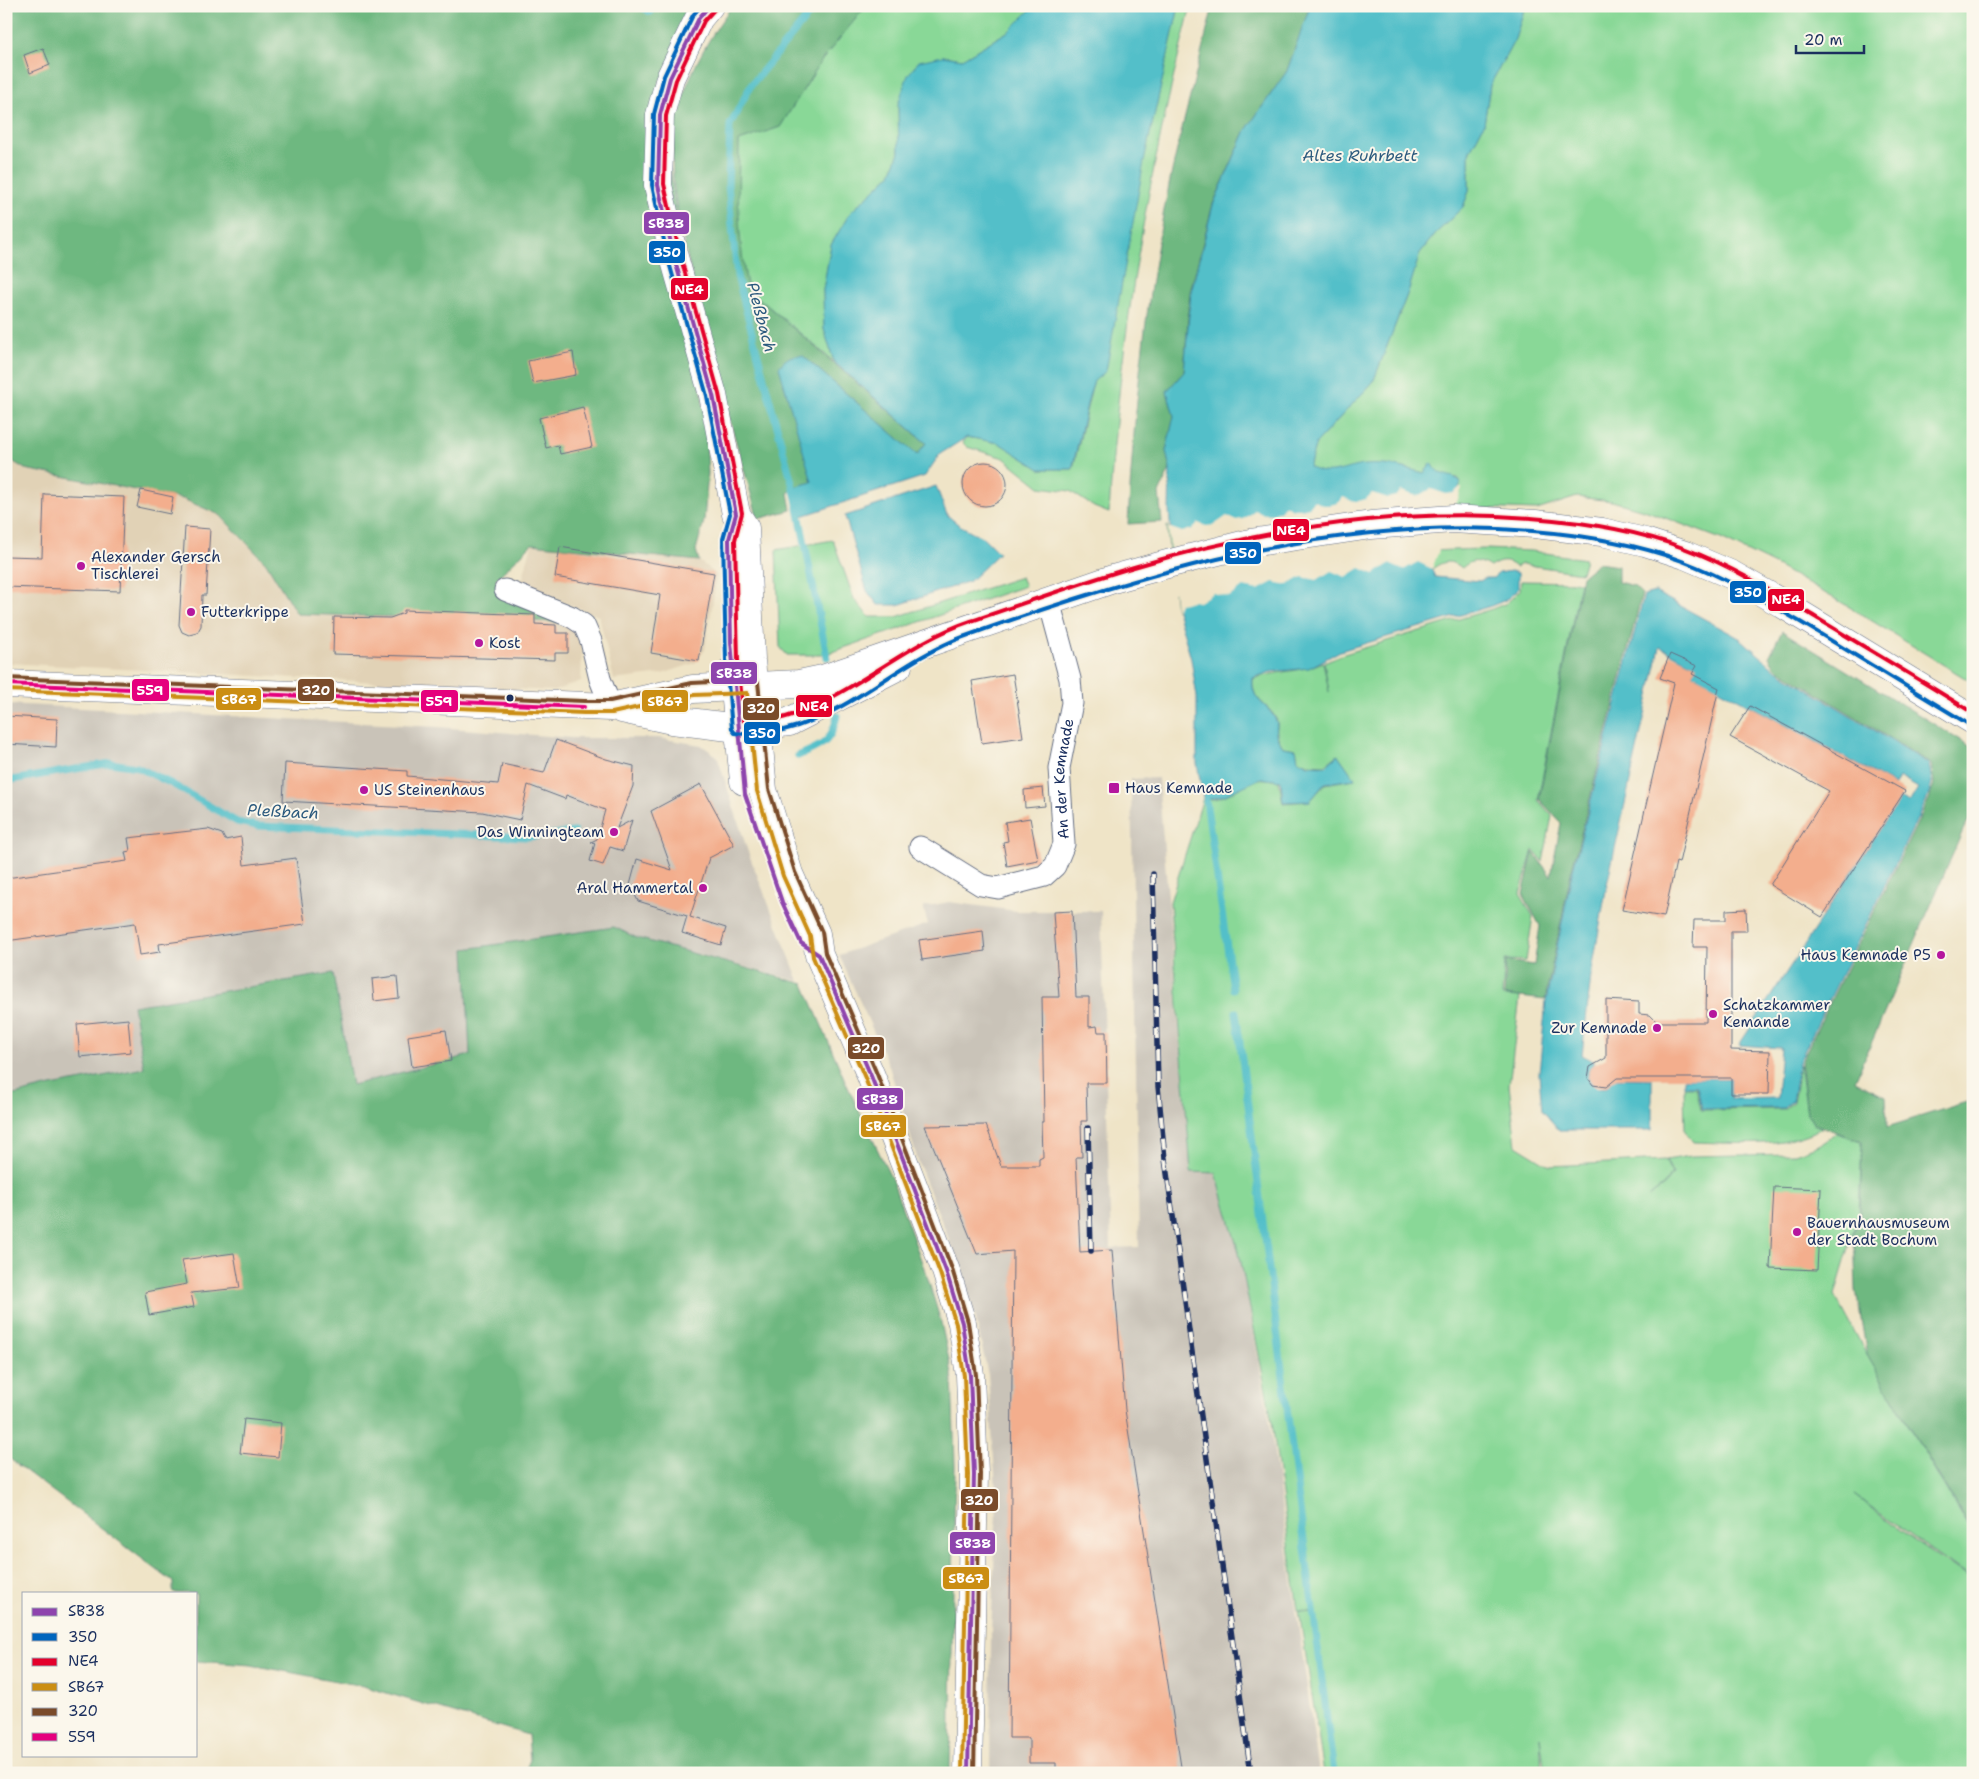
<svg xmlns="http://www.w3.org/2000/svg" width="1979" height="1779" viewBox="0 0 1979 1779" font-family="'Shantell Sans',sans-serif">
<style>
.built{fill:#e1d2b6}
.industrial{fill:#c9c3b8}
.green{fill:#89d897;stroke:#52847a}
.forest{fill:#6eb880;stroke:#44746f}
.water{fill:#52bfc9;stroke:#367794}
.pier{fill:#efe4c7}
.lines{fill:none;stroke-linecap:round;stroke-linejoin:round}
.stream{stroke:#52bfc9;stroke-width:7}
.building{fill:#f3ae8d}
.minor-casing{stroke:#656e83;stroke-width:23}
.secondary-casing{stroke:#656e83;stroke-width:29}
.minor{stroke:#fff;stroke-width:21}
.secondary{stroke:#fff;stroke-width:28}
.rail-casing{stroke:#1b2f5e;stroke-width:5.5}
.rail{stroke:#fbf7ec;stroke-width:4;stroke-dasharray:11;stroke-linecap:butt}
.bus-1-casing{stroke:#fbf7ec;stroke-width:8}
.bus-2-casing{stroke:#fbf7ec;stroke-width:8}
.bus-3-casing{stroke:#fbf7ec;stroke-width:8}
.bus-4-casing{stroke:#fbf7ec;stroke-width:8}
.bus-5-casing{stroke:#fbf7ec;stroke-width:8}
.bus-6-casing{stroke:#fbf7ec;stroke-width:8}
.bus-1{stroke:#8e44ad;stroke-width:4}
.bus-2{stroke:#0065bd;stroke-width:4}
.bus-3{stroke:#e4002b;stroke-width:4}
.bus-4{stroke:#cb8e13;stroke-width:4}
.bus-5{stroke:#7a4b2a;stroke-width:4}
.bus-6{stroke:#e5007d;stroke-width:4}
.poi-dot{fill:#b5179e;stroke:#fbf7ec;stroke-width:2}
.bus-dot{fill:#1b2f5e;stroke:#fbf7ec;stroke-width:2}
.labels{text-anchor:middle;stroke-width:4;stroke-linejoin:round;paint-order:stroke}
.poi-label{font-size:15px;fill:#1b2f5e;stroke:#fbf7ec;text-anchor:start}
.street-label{font-size:15px;fill:#1b2f5e;stroke:#fbf7ec}
.water-label{font-size:16px;font-style:italic;fill:#2c5a7e;stroke:#fbf7ec}
.line-badge{stroke:#fbf7ec;stroke-width:2}
.badge-label{font-size:14px;text-anchor:middle;font-weight:bold;fill:#fff}
</style>
<rect width="100%" height="100%" fill="#fbf7ec"/>
<filter id="ink" filterUnits="userSpaceOnUse"><feTurbulence type="fractalNoise" baseFrequency=".02" numOctaves="2"/><feDisplacementMap in="SourceGraphic" scale="10" xChannelSelector="R" yChannelSelector="G"/><feConvolveMatrix kernelMatrix="1 2 1 2 8 2 1 2 1" color-interpolation-filters="sRGB"/></filter>
<filter id="wash" filterUnits="userSpaceOnUse"><feTurbulence type="fractalNoise" baseFrequency=".0096" numOctaves="4" result="noise"/><feDisplacementMap in="SourceGraphic" scale="20" xChannelSelector="R" yChannelSelector="G"/><feGaussianBlur stdDeviation="1.12" result="paint"/><feColorMatrix in="noise" values="0 0 0 0 0 0 0 0 0 0 0 0 0 0 0 0 0 1.4 0 .05"/><feComposite in="paint" operator="in"/></filter>
<g filter="url(#wash)">
<rect width="100%" height="100%" fill="#efe4c7"/>
<g class="built">
<path d="M6 457 25 469 183 499 220 515 266 563 297 614 572 623 582 646 581 681 554 691 6 663Z"/>
<path d="M532 544 699 561 717 575 705 650 695 663 662 674 614 680 599 616 521 585Z"/>
</g>
<g class="industrial">
<path d="M6 704 438 727 571 738H658L701 745 717 756 748 852 799 981 636 938 614 927 465 949 471 1055 352 1085 333 973 134 1006 145 1068 46 1087 6 1097Z"/>
<path d="M1158 778 1191 1172H1216L1240 1257 1270 1424 1319 1773H990L991 1633 997 1502 988 1375 976 1319 959 1265 919 1164 889 1066 839 955 928 924 923 907 949 902 1017 911H1101L1111 1248 1139 1247 1131 779Z"/>
</g>
<g class="green">
<path d="M866 6H1034L1009 31 962 59 943 56 898 104 899 153 891 174 850 213 831 245 823 290 824 329 834 362 748 289 741 260 738 217 739 141 780 127 822 60Z"/>
<path d="M1179 6H1191C1148 172 1119 342 1109 513L1094 507 1070 491 1040 487 1004 458 967 447 963 443 967 437 999 443 1040 469H1073Z"/>
<path d="M1525 6H1973V683L1846 605 1773 564 1721 539 1647 511 1612 501 1577 497 1537 510 1444 507 1169 550 1167 526 1175 531 1454 493 1461 482 1458 478C1446 477 1437 475 1432 463L1424 473 1391 465 1320 474 1309 468 1316 443 1373 382 1408 292 1420 253 1435 234 1463 207 1469 191V153L1484 124 1490 85 1515 39Z"/>
<path d="M833 540 854 599 869 617H896L1021 577 1025 586 823 655H787L780 647 776 550Z"/>
<path d="M1486 549 1532 551 1585 559 1581 573 1522 564 1516 567C1507 559 1499 561 1490 567 1479 560 1472 559 1462 568 1451 559 1443 561 1432 569L1426 564 1180 604 1176 610 1174 592C1275 564 1381 551 1486 549Z"/>
<path d="M1521 581 1580 582 1538 800 1552 816 1543 862 1533 850 1520 894 1533 916 1526 961 1505 960 1502 996 1520 997 1509 1085 1516 1145 1550 1166 1665 1160 1672 1174 1664 1185 1648 1197 1664 1186 1673 1174 1666 1160 1691 1156 1795 1154 1819 1145 1837 1133 1862 1141 1859 1214 1835 1295 1867 1355 1973 1535V1579L1854 1495 1897 1528 1973 1580V1773H1545L1540 1736 1542 1773H1324L1299 1611 1314 1613 1298 1610 1272 1422 1240 1257 1216 1173 1191 1172 1170 902 1203 798C1218 805 1244 783 1259 779 1265 778 1273 780 1279 781L1283 803 1310 801 1325 784 1355 779 1338 755 1325 765 1308 764 1298 760 1296 749 1283 747C1281 743 1277 737 1277 733 1276 729 1278 725 1277 721 1270 703 1251 703 1253 679 1277 670 1300 673 1323 662L1329 692 1324 662 1341 655 1492 609 1507 603 1520 590Z"/>
<path d="M1800 1064 1807 1113 1814 1125 1822 1128C1782 1149 1738 1143 1693 1142L1685 1131 1684 1087H1696L1701 1110 1785 1109 1793 1102Z"/>
</g>
<g class="forest">
<path d="M6 6H699L658 85 705 417 708 473 704 521 696 550 699 561 532 544 495 580 509 595 562 622 297 614 266 563 220 515 183 499 25 469 6 457Z"/>
<path d="M732 6H866L822 60 780 127 739 141C738 191 737 239 748 289L926 443 917 455 803 356 808 464 812 483 797 486 788 493 791 510 758 519C736 440 712 362 693 281 681 228 664 172 677 117 687 76 707 40 732 6Z"/>
<path d="M1213 6H1310L1287 71 1246 130 1213 204 1190 292 1184 372 1167 391 1174 416 1166 450 1170 469 1159 493 1162 522 1128 524C1134 406 1147 287 1172 171 1184 116 1200 61 1213 6Z"/>
<path d="M1598 563 1618 566V582L1634 586 1642 594 1571 873 1545 1000 1504 995 1506 961 1534 965 1540 926 1523 894 1533 852 1551 876 1561 823 1539 799 1582 576Z"/>
<path d="M1782 631 1973 748V814L1964 828 1855 1081 1886 1096 1887 1127 1973 1100V1533L1867 1355 1856 1289 1854 1232 1860 1214 1862 1141 1814 1124 1807 1113 1801 1062 1930 797 1934 783 1931 764 1775 667 1769 657Z"/>
<path d="M614 927 637 938 804 984 846 1083 892 1180 928 1279 941 1322 952 1374 955 1466 950 1773H524L530 1760 528 1735 363 1686 251 1665 196 1661V1593H173V1582L6 1456V1097L46 1087 144 1068 133 1006 333 973 352 1085 470 1055 465 949Z"/>
</g>
<g class="water">
<path d="M1034 6H1179L1145 156 1106 371 1094 381 1089 396 1072 469H1040L999 443 967 437 940 454 925 476 799 517 794 493 797 486 812 482 779 367C786 358 791 354 803 356L917 455 926 443 834 362 824 329 823 290 831 245 850 213 891 174 899 152 898 104 908 75 919 61 943 56 962 59 1009 31Z"/>
<path d="M1310 6H1525L1515 39 1490 85 1484 124 1469 153V191L1463 207 1435 234 1420 253 1408 292 1373 382 1316 443 1309 467C1330 479 1344 467 1365 465 1386 463 1405 468 1424 473L1432 463C1440 480 1451 472 1461 482L1431 568 1435 577 1480 581 1485 578H1493L1499 573 1511 571 1518 573V589L1506 600 1491 606 1340 651 1309 668 1270 672 1253 678C1250 703 1269 703 1276 721 1278 725 1276 729 1276 733 1276 737 1280 743 1283 747L1296 749 1298 760 1308 765 1326 766 1338 755 1355 779 1325 783 1310 801 1283 802 1281 781 1261 778 1225 795 1206 800 1203 798 1197 763V697L1191 659 1177 610 1169 510 1170 469 1166 451 1174 416 1167 391 1184 372 1191 292 1213 205 1246 130 1287 71Z"/>
<path d="M936 486 947 515 959 525 984 538 999 553 970 581 898 605H878L867 591 845 516Z"/>
<path d="M1655 592 1741 639 1775 669 1929 764 1932 782 1928 797 1799 1062 1792 1101 1784 1108 1702 1109 1697 1086H1684V1078H1731V1099L1777 1098 1781 1048 1739 1045 1900 798 1909 803 1918 788 1899 777 1895 785 1692 674 1696 666 1660 647 1607 884 1591 976 1582 1055 1595 1062 1588 1071V1078L1597 1088 1607 1087 1615 1078 1652 1079V1130H1559L1542 1110 1539 1073 1546 1001 1572 873 1644 595Z"/>
</g>
<path class="pier" d="M1460 487 1462 488 1432 569 1418 562 1403 570 1389 564 1374 574 1360 568 1346 577 1331 571 1317 580 1302 577 1288 585 1273 582 1258 590 1243 587 1229 597 1213 593 1199 602 1192 601 1180 604 1176 610 1168 527 1182 532 1192 529 1198 523 1206 526 1214 525 1227 516 1235 520 1243 519 1255 510 1264 514H1273L1280 511 1285 505 1293 509H1301L1309 507 1314 500 1322 505H1330L1338 503 1343 497 1352 501H1359L1366 499 1372 493 1388 498 1396 496 1401 491 1417 496 1431 489 1446 494 1454 493Z"/>
<g class="lines">
<g class="stream">
<path d="M641 6 650 12"/>
<path d="M816 6 751 85 730 125 728 185 737 276 796 498 827 657"/>
<path d="M798 756C822 745 831 744 837 716"/>
<path d="M6 781 111 763 137 767 172 784 237 822 258 826 527 837 574 832"/>
<path d="M1206 800 1233 989"/>
<path d="M1236 1012 1334 1773"/>
</g>
</g>
<g id="blocks">
<g class="building">
<path d="M43 48 50 65 30 73 24 55Z"/>
<path d="M573 352 576 375 533 383 528 361Z"/>
<path d="M583 407 592 447 560 454 558 445 546 448 539 418Z"/>
<circle cx="985" cy="484" r="22"/>
<path d="M141 490 173 497 170 514 137 507Z"/>
<path d="M44 494 124 497 120 591 6 587V556L42 557Z"/>
<path d="M185 527 210 529 206 595H202L201 626 197 633 189 635 182 632 179 625Z"/>
<path d="M560 547 714 573 699 661 651 653 660 595 555 577Z"/>
<path d="M404 610 535 615V624L556 625V633H568V653H555V660L333 654 334 617 390 618 404 613Z"/>
<path d="M1670 654 1697 666 1692 674 1719 688 1679 863 1676 862 1664 917 1622 910 1674 683 1660 678Z"/>
<path d="M1013 674 1023 737 982 743 972 681Z"/>
<path d="M1750 706 1905 791 1822 917 1770 885 1829 791 1730 737Z"/>
<path d="M6 716 57 719 56 747 6 744Z"/>
<path d="M556 740 606 759 634 766 633 786 617 828 632 820 623 851 610 847 603 865 590 861 595 843 591 842 597 839 605 810 566 795 565 799 528 785 520 820 482 812 283 801 285 763 407 771V776L498 784 502 764 544 773Z"/>
<path d="M701 784 734 845 709 858 690 917 726 928 721 945 682 933 687 916 638 901 630 885 637 859 672 870 651 811Z"/>
<path d="M1043 788 1045 806 1025 808 1024 790Z"/>
<path d="M1030 818 1038 860 1007 866 1003 842 1008 841 1005 822Z"/>
<path d="M208 829 222 834 225 840 241 837 244 865 296 858 305 924 159 944 160 952 140 955 135 923 6 941V878L127 861 125 852 130 851 128 838Z"/>
<path d="M1746 909 1747 931H1731V1050L1770 1051 1769 1094H1731V1078H1617L1606 1087 1593 1085 1588 1078 1590 1067 1606 1058V1000L1639 1002V1014L1650 1015 1657 1022H1706L1707 947H1693L1694 920H1726V910Z"/>
<path d="M1072 911 1076 997H1089V1027L1097 1026 1098 1032H1106L1107 1083H1086L1087 1121H1081L1082 1157H1076L1080 1252 1112 1250 1125 1410 1182 1773H1056V1763H1029V1738H1009L1013 1251 977 1254 925 1126 986 1125 1001 1166H1039V1159L1043 1157 1042 1122H1044L1042 997H1059L1053 912Z"/>
<path d="M983 931 985 951 922 960 919 940Z"/>
<path d="M397 976 399 998 374 1001 372 979Z"/>
<path d="M128 1019 131 1052 80 1057 77 1024Z"/>
<path d="M446 1030 451 1061 412 1067 408 1036Z"/>
<path d="M1774 1187 1821 1189 1817 1270 1770 1268Z"/>
<path d="M234 1253 240 1288 191 1293 194 1307 149 1315 145 1292 187 1284 182 1260Z"/>
<path d="M244 1419 281 1423 278 1457 240 1453Z"/>
</g>
</g>
</g>
<g filter="url(#ink)">
<use href="#blocks" fill-opacity="0" stroke="#656e83" stroke-width="1"/>
<g class="lines">
<defs>
<g id="minor">
<path d="M505 590 572 617 584 625 591 641 600 679 611 707"/>
<path id="s1" d="M920 847 981 885 998 888 1044 876 1055 866 1064 844 1059 768 1072 703 1070 679 1049 601"/>
</g>
<g id="secondary">
<path d="M709 6 699 18 670 78 660 115 658 185 674 257 713 395 736 514 745 528 751 660 763 790 789 874 816 934 819 955 871 1076 946 1271 962 1323 970 1375 974 1474 968 1773"/>
<path d="M733 670 744 781"/>
<path d="M6 684 611 707 693 689 799 684 823 679 1113 579 1171 563 1250 543 1371 525 1453 519 1535 524 1602 532 1645 542 1685 555 1732 575 1783 604 1973 720"/>
<path d="M622 709 672 720 738 728 789 722 898 666"/>
</g>
</defs>
<use href="#minor" class="minor-casing"/>
<use href="#secondary" class="secondary-casing"/>
<use href="#minor" class="minor"/>
<use href="#secondary" class="secondary"/>
<defs>
<g id="rail">
<path d="M1153 874 1158 1086 1165 1159 1251 1773"/>
<path d="M1088 1128 1091 1251"/>
</g>
</defs>
<use href="#rail" class="rail-casing"/>
<use href="#rail" class="rail"/>
<defs>
<path id="bus-1" d="M709 6 699 18 670 78 660 115 658 185 674 257 713 395 736 514 729 539 731 642 745 794 782 902 801 943 819 955 871 1076 946 1271 962 1323 970 1375 974 1474 968 1773"/>
<path id="bus-2" d="M701 6 693 15 664 76 654 114 652 185 668 259 707 396 730 514 723 539 726 660 732 729 735 733C824 743 886 665 963 637 1147 571 1336 515 1533 531 1583 535 1634 543 1682 561 1730 579 1773 606 1817 632 1868 663 1919 694 1970 725"/>
<path id="bus-3" d="M714 10 704 21 676 80 666 116 664 184 680 255 719 394 742 513 735 540 738 660 744 721C759 721 775 721 789 716 855 694 905 643 971 621 1025 603 1079 583 1134 567 1263 529 1396 507 1531 518 1584 522 1637 530 1686 549 1734 567 1777 594 1820 620 1871 651 1922 681 1973 713"/>
<path id="bus-4" d="M6 690 584 713H612L694 695 747 693 757 791 783 876 810 936 813 957 865 1078 940 1273 956 1324 964 1376 968 1474 962 1773"/>
<path id="bus-5" d="M6 678 584 701H610L692 683 753 680 758 682 769 789 795 872 822 932 825 953 877 1074 952 1269 968 1322 976 1375 980 1474 974 1773"/>
<path id="bus-6" d="M6 684 584 707"/>
</defs>
<use href="#bus-1" class="bus-1-casing"/>
<use href="#bus-2" class="bus-2-casing"/>
<use href="#bus-3" class="bus-3-casing"/>
<use href="#bus-4" class="bus-4-casing"/>
<use href="#bus-5" class="bus-5-casing"/>
<use href="#bus-6" class="bus-6-casing"/>
<use href="#bus-1" class="bus-1"/>
<use href="#bus-2" class="bus-2"/>
<use href="#bus-3" class="bus-3"/>
<use href="#bus-4" class="bus-4"/>
<use href="#bus-5" class="bus-5"/>
<use href="#bus-6" class="bus-6"/>
</g>
</g>
<g class="poi-dot">
<circle cx="81" cy="566" r="5"/>
<circle cx="191" cy="612" r="5"/>
<circle cx="479" cy="643" r="5"/>
<rect x="1108" y="782" width="12" height="12" rx="2.5"/>
<circle cx="364" cy="790" r="5"/>
<circle cx="614" cy="832" r="5"/>
<circle cx="703" cy="888" r="5"/>
<circle cx="1941" cy="955" r="5"/>
<circle cx="1713" cy="1014" r="5"/>
<circle cx="1657" cy="1028" r="5"/>
<circle cx="1797" cy="1232" r="5"/>
</g>
<circle class="bus-dot" cx="510" cy="698" r="4.5"/>
<g class="labels">
<g class="poi-label">
<text x="91" y="562">Alexander Gersch<tspan x="91" dy="17">Tischlerei</tspan></text>
<text x="201" y="617">Futterkrippe</text>
<text x="489" y="648">Kost</text>
<text x="1125" y="793">Haus Kemnade</text>
<text x="374" y="795">US Steinenhaus</text>
<text x="604" y="837" text-anchor="end">Das Winningteam</text>
<text x="693" y="893" text-anchor="end">Aral Hammertal</text>
<text x="1931" y="960" text-anchor="end">Haus Kemnade P5</text>
<text x="1723" y="1010">Schatzkammer<tspan x="1723" dy="17">Kemande</tspan></text>
<text x="1647" y="1033" text-anchor="end">Zur Kemnade</text>
<text x="1807" y="1228">Bauernhausmuseum<tspan x="1807" dy="17">der Stadt Bochum</tspan></text>
</g>
<g class="street-label">
<text dy="5" stroke="none"><textPath href="#s1" startOffset="241">An der Kemnade</textPath></text>
</g>
<g class="water-label">
<text x="1360" y="161">Altes Ruhrbett</text>
<text transform="translate(762 317) rotate(75)" y="6">Pleßbach</text>
<text transform="translate(283 811) rotate(3)" y="6">Pleßbach</text>
</g>
</g>
<g class="line-badge">
<rect x="643" y="211" width="47" height="24" rx="5" fill="#8e44ad"/>
<rect x="648" y="240" width="38" height="24" rx="5" fill="#0065bd"/>
<rect x="670" y="277" width="39" height="24" rx="5" fill="#e4002b"/>
<rect x="1272" y="518" width="38" height="24" rx="5" fill="#e4002b"/>
<rect x="1224" y="541" width="38" height="24" rx="5" fill="#0065bd"/>
<rect x="1729" y="580" width="38" height="24" rx="5" fill="#0065bd"/>
<rect x="1767" y="588" width="38" height="24" rx="5" fill="#e4002b"/>
<rect x="710" y="661" width="48" height="24" rx="5" fill="#8e44ad"/>
<rect x="131" y="678" width="39" height="24" rx="5" fill="#e5007d"/>
<rect x="297" y="678" width="38" height="24" rx="5" fill="#7a4b2a"/>
<rect x="215" y="687" width="47" height="24" rx="5" fill="#cb8e13"/>
<rect x="420" y="689" width="39" height="24" rx="5" fill="#e5007d"/>
<rect x="641" y="689" width="48" height="24" rx="5" fill="#cb8e13"/>
<rect x="795" y="694" width="38" height="24" rx="5" fill="#e4002b"/>
<rect x="742" y="697" width="38" height="24" rx="5" fill="#7a4b2a"/>
<rect x="743" y="721" width="38" height="24" rx="5" fill="#0065bd"/>
<rect x="847" y="1036" width="38" height="24" rx="5" fill="#7a4b2a"/>
<rect x="856" y="1087" width="48" height="24" rx="5" fill="#8e44ad"/>
<rect x="860" y="1114" width="47" height="24" rx="5" fill="#cb8e13"/>
<rect x="960" y="1488" width="39" height="24" rx="5" fill="#7a4b2a"/>
<rect x="949" y="1531" width="47" height="24" rx="5" fill="#8e44ad"/>
<rect x="942" y="1566" width="48" height="24" rx="5" fill="#cb8e13"/>
</g>
<g class="badge-label">
<text x="666" y="228">SB38</text>
<text x="667" y="257">350</text>
<text x="689" y="294">NE4</text>
<text x="1291" y="535">NE4</text>
<text x="1243" y="558">350</text>
<text x="1748" y="597">350</text>
<text x="1786" y="604">NE4</text>
<text x="734" y="678">SB38</text>
<text x="150" y="695">559</text>
<text x="316" y="695">320</text>
<text x="239" y="704">SB67</text>
<text x="439" y="706">559</text>
<text x="665" y="706">SB67</text>
<text x="814" y="711">NE4</text>
<text x="761" y="713">320</text>
<text x="762" y="738">350</text>
<text x="866" y="1053">320</text>
<text x="880" y="1104">SB38</text>
<text x="883" y="1131">SB67</text>
<text x="979" y="1505">320</text>
<text x="973" y="1548">SB38</text>
<text x="966" y="1583">SB67</text>
</g>
<rect width="1979" height="1779" fill="none" stroke="#fbf7ec" stroke-width="25"/>
<rect x="22" y="1592" width="175" height="165" fill="#fbf7ec" stroke="#a1a7b3"/>
<rect x="32" y="1608" width="25" height="8" fill="#8e44ad" stroke="#a1a7b3"/>
<text x="68" y="1616" font-size="15" fill="#1b2f5e">SB38</text>
<rect x="32" y="1633" width="25" height="8" fill="#0065bd" stroke="#a1a7b3"/>
<text x="68" y="1642" font-size="15" fill="#1b2f5e">350</text>
<rect x="32" y="1658" width="25" height="8" fill="#e4002b" stroke="#a1a7b3"/>
<text x="68" y="1666" font-size="15" fill="#1b2f5e">NE4</text>
<rect x="32" y="1683" width="25" height="8" fill="#cb8e13" stroke="#a1a7b3"/>
<text x="68" y="1692" font-size="15" fill="#1b2f5e">SB67</text>
<rect x="32" y="1708" width="25" height="8" fill="#7a4b2a" stroke="#a1a7b3"/>
<text x="68" y="1716" font-size="15" fill="#1b2f5e">320</text>
<rect x="32" y="1733" width="25" height="8" fill="#e5007d" stroke="#a1a7b3"/>
<text x="68" y="1742" font-size="15" fill="#1b2f5e">559</text>
<path d="M1796 45v8h68v-8" fill="none" stroke="#1b2f5e" stroke-width="2.5"/>
<text x="1804" y="45" font-size="15" fill="#1b2f5e" stroke="#fbf7ec" stroke-width="4" paint-order="stroke">20 m</text>
</svg>
